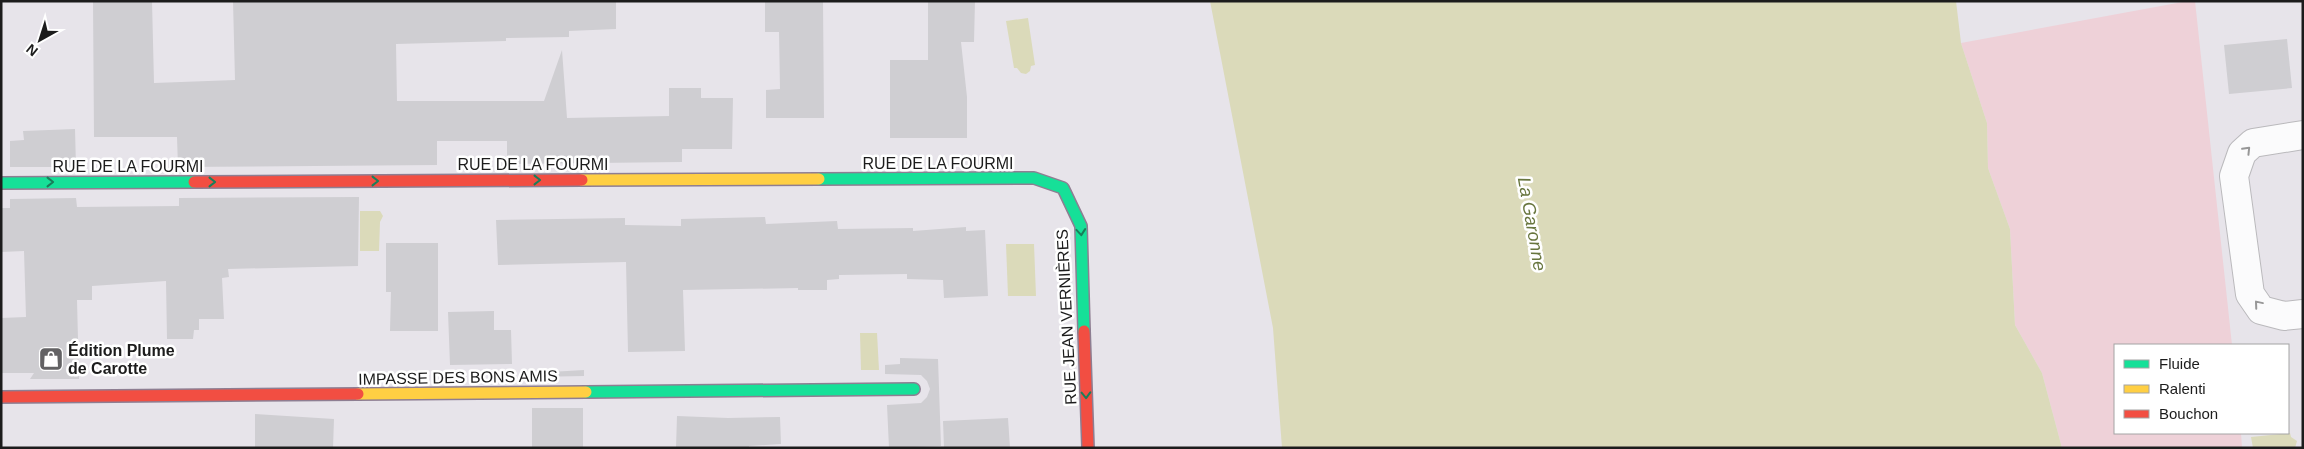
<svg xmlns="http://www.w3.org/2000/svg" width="2304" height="449" viewBox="0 0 2304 449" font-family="Helvetica,sans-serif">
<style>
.park{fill:#eed1d8}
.water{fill:#dbdaba}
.building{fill:#cfced2}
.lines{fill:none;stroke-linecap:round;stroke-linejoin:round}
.street-casing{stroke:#bab9bc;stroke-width:30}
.fast-casing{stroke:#8e7e92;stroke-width:14}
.slow-casing{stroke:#8e7e92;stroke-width:14}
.jam-casing{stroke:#8e7e92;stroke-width:14}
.street{stroke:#fbfbfc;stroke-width:28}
.fast{stroke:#16e098;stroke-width:11}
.slow{stroke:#ffcf43;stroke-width:11}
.jam{stroke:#f24e42;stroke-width:11}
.oneway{stroke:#979797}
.oneway2{stroke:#197e5a}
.labels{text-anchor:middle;stroke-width:5;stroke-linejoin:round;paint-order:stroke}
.street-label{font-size:16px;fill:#1c1c1c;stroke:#fff}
.poi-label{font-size:16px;font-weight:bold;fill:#1c1c1c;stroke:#fff;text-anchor:start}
.water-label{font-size:18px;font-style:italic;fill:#68763e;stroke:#fff}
</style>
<rect width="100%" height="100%" fill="#e7e4ea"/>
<path class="park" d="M2188 1H2195L2232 345H2115V433H2241L2242 448H2062L2042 373 2015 325 2010 229 1988 168 1987 123 1961 43Z"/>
<g class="water">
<path d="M1210 1H1956L1961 43 1987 123 1988 168 2010 229 2015 325 2042 373 2062 448H1282L1273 328Z"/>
<path d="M1028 18 1035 65 1031 66 1030 71 1026 74 1021 73 1017 68H1014L1006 21Z"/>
<path d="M360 211H380L383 216 380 222 379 251H360Z"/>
<path d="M1006 244H1034L1036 296H1008Z"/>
<path d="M860 333H877L879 370H861Z"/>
<path d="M2290 433 2291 437 2297 441 2295 448H2253L2251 437Z"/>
</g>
<g class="building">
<path d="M93 1H152L154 83 235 80 233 1H616V29L569 31V37L506 38V41L396 44 397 101H544L562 50 567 118 669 116V88H701V98H733L732 149H682V162L507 164V141H437V165L178 167 177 137H94Z"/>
<path d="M928 1H975L974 42H961L967 97V138H890V60H928Z"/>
<path d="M765 2H823L824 118H766V90L780 89 779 32H765Z"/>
<path d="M2287 39 2292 88 2229 94 2224 45Z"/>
<path d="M75 129 76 167H10V141L24 140 23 131Z"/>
<path d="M359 197 358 266 228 269 229 277 222 278 224 319H199V330H194L193 339H167L166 281 92 286V300H77L79 379H30L34 373H1V318L26 317 24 251 1 252V208H10V199L76 198 77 207 179 206V198Z"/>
<path d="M765 217 766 224 837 221 838 229 913 228V231L966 227V231L985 230 988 296 944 298 943 280 907 279V274L839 275V279L827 280V290H798V288L683 290 685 351 628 352 626 262 498 265 496 220 625 218V225L681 226V219Z"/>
<path d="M386 243H438V331H390L391 292H386Z"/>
<path d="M494 311V330H511L512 364 450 365 448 312Z"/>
<path d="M900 358 938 359 941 446 889 448 887 405 921 403 927 397 930 389 927 381 921 375 885 374V365L900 364Z"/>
<path d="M584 370V376L533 377V373Z"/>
<rect x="532" y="408" width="51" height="40"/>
<path d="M255 414 334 419 333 448H255Z"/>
<path d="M677 416 728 418 780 417 781 444 749 446V448H676Z"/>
<path d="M1008 418 1010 448H944L943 421Z"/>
</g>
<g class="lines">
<defs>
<path id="street" d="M2303 135 2253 143 2242 153 2234 176 2250 294 2261 310 2284 316 2303 314"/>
<g id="fast">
<path d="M819 179 1034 178 1063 188 1081 226 1084 331"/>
<path d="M1 183 194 182"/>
<path d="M586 392 914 389"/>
</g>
<g id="slow">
<path d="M582 180 819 179"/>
<path d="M358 394 586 392"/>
</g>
<g id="jam">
<path d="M194 182 582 180"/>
<path d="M1084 331 1088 448"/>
<path d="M1 397 358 394"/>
</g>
</defs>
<use href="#street" class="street-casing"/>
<use href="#fast" class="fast-casing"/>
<use href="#slow" class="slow-casing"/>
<use href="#jam" class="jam-casing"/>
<use href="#street" class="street"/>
<use href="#fast" class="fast"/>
<use href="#slow" class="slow"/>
<use href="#jam" class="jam"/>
</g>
<defs><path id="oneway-chevron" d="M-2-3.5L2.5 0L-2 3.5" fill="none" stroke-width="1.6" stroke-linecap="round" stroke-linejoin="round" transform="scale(1.25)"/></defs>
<g class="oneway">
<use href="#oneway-chevron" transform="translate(2247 150) rotate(-46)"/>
<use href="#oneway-chevron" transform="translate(2258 304) rotate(-130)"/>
</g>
<g class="oneway2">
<use href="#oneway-chevron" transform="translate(537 180)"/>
<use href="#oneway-chevron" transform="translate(375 181)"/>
<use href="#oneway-chevron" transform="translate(50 182)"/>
<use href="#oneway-chevron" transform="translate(212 182)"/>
<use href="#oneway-chevron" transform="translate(1081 232) rotate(85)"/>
<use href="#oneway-chevron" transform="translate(1086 395) rotate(88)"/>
</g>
<defs>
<symbol id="shop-square" viewBox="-11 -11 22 22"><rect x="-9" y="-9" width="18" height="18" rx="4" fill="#636264" stroke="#fff"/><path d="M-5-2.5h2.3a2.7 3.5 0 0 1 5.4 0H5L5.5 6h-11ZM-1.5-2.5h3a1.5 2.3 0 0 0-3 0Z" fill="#fff"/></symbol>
</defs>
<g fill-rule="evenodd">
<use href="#shop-square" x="37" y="345" width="28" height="28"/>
</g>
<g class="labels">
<g class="street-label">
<text x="938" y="169">RUE DE LA FOURMI</text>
<text x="533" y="170">RUE DE LA FOURMI</text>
<text x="128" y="172">RUE DE LA FOURMI</text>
<text transform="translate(1066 317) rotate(-93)" y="6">RUE JEAN VERNIÈRES</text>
<text transform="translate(458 377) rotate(-1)" y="6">IMPASSE DES BONS AMIS</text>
</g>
<g class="poi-label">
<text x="68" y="356">Édition Plume<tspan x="68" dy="18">de Carotte</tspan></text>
</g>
<g class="water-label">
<text transform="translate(1532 224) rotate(80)" y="6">La Garonne</text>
</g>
</g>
<rect width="2304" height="449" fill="none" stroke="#1c1c1c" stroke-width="5"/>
<rect x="2114" y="344" width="175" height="90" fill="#ffffff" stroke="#a4a4a4"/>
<rect x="2124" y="360" width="25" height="8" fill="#16e098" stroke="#a4a4a4"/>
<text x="2159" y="369" font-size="15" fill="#1c1c1c">Fluide</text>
<rect x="2124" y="385" width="25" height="8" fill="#ffcf43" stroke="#a4a4a4"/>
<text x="2159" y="394" font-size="15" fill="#1c1c1c">Ralenti</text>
<rect x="2124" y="410" width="25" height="8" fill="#f24e42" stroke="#a4a4a4"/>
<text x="2159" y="419" font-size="15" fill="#1c1c1c">Bouchon</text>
<g transform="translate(40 40) rotate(219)" stroke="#ffffff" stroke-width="4" paint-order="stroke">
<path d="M0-4L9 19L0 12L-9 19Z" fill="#1c1c1c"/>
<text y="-8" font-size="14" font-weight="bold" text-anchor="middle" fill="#1c1c1c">N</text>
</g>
</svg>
